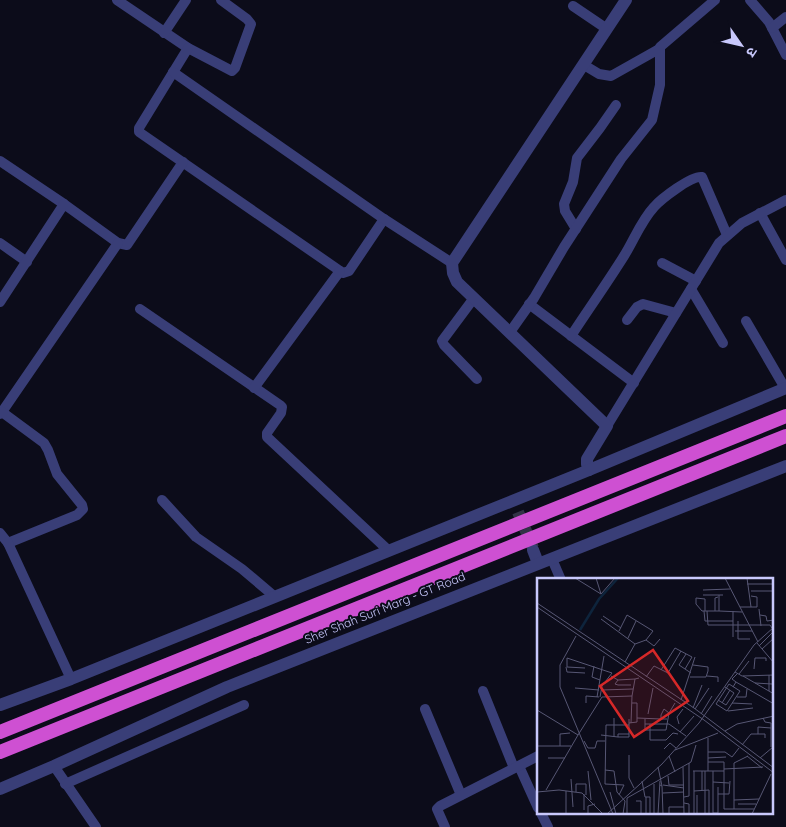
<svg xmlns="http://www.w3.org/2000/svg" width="786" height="827" viewBox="0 0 786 827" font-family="Quicksand,'Noto Sans Devanagari',sans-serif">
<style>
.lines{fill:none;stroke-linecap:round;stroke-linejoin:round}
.tertiary-tunnel{stroke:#323247;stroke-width:12;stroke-dasharray:12 6;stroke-linecap:butt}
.minor{stroke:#393e77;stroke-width:10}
.tertiary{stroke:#393e77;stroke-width:12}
.trunk{stroke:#ce50d2;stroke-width:14}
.labels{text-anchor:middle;stroke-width:4;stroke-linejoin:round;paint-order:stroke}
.street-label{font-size:12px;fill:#c8c8fc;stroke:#0c0c1a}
.inset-river{fill:none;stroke:#0e243c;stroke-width:2.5}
.inset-road{fill:none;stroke:#575774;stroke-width:1}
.view{fill:#d62828;fill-opacity:0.15;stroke:#d62828;stroke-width:2.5}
.inset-edge{fill:none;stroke:#c8c8fc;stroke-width:2.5}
</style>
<rect width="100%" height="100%" fill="#0c0c1a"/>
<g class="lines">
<path class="tertiary-tunnel" d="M518 512 533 548"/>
<g class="minor">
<path d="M117 0 188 48 232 71 235 68 251 24 247 19 221 0"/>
<path d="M750 0 769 22 786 55"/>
<path d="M573 6 607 29"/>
<path d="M772 28 786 17"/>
<path d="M164 33 186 0"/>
<path d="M188 48 139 128V132L343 273 349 271 384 219"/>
<path d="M584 65 599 74 611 76 659 49"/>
<path d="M173 72 384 219 452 263"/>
<path d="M0 161 64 204"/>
<path d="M760 213 786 260"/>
<path d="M576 229 565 211 564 204 573 182 577 158 600 128 616 105"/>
<path d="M0 243 27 262"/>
<path d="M662 263 696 281"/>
<path d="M691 289 723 343"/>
<path d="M474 298 442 341 444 345 477 379"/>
<path d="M0 302 64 204 118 243 127 245 183 162"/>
<path d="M529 304 634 383"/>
<path d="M140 309 280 405 282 407 281 413 267 433V437L388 550"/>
<path d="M627 320 637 307 643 304 676 313"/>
<path d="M746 321 785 388"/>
<path d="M510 332 534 298 564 247 621 159 652 120 660 85V47L715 0"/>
<path d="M571 336C588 310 607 283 624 256 634 240 641 221 654 207 661 199 692 175 702 177L727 235"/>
<path d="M254 388 340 271"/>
<path d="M2 412 118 243"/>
<path d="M0 414 2 412 44 443 48 450 57 474 82 505 83 509 77 515 8 543"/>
<path d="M607 426 719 243 742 223 786 200"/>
<path d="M162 500 196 537 242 569 274 596"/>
<path d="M0 533 8 543 71 679"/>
<path d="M552 559 561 580"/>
<path d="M483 691 514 768"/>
<path d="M425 709 461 795"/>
<path d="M54 766 96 827"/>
<path d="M519 766 538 808"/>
<path d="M65 784 244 705"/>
<path d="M541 813 548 827"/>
<path d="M445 827 437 809 440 806 538 756"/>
</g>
<g class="tertiary">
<path d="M589 470 587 464V459L607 426 457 282 453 273 452 263 626 0"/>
<path d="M533 550 538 563"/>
<path d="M0 705 71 679 589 470 786 388"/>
<path d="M0 789 54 766 227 687 786 466"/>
</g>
<g class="trunk">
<path d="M0 732 786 416"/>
<path d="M0 752 786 436"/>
</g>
</g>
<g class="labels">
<g class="street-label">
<text transform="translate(385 608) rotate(-22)" y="4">Sher Shah Suri Marg - GT Road</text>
</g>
</g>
<g transform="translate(537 578)">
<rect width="236" height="236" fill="#0c0c1a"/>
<path class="inset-river" d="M43 52 62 21 81 0"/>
<path class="inset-road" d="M38 0 64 16 78 0M59 0 64 16M188 0 221 64M210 0 214 29M210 6H237M166 12 193 11M214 13H237M166 17H186M0 25 157 130 237 190M0 29 167 142 237 195M203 29H220V19L214 18M222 31 224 48M167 33 168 43H196M168 33V21L159 20V26L165 33H182L205 34M170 33 171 47H233L235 50M178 33V20L181 19M182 33V17M223 37 229 38 230 43 237 42M66 38 84 50M64 41 98 66 88 84M201 43V61H213M82 53 90 37 116 53 109 62 98 66M198 53H215M39 58 23 87V109L76 236M196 59V33M91 60 99 43M109 62 117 68 123 61M220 65 237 85M222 68 235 55M225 71 237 60M149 76 142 87 154 95M57 88 55 99 63 102M29 89 30 94 48 95M48 90 30 89V80L75 95 65 108 63 119M217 91 218 80H229V83M124 92 138 70 155 79 148 91M198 94 205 98 237 97M202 96 212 83M74 98 81 102 98 101M170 98 181 99V104M206 98 237 116M109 99 117 88 131 95 144 73M153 99H169L171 93V89L156 87M81 102 78 106 81 107H94M199 104 237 126M218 105 235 106M192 106 203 113 190 133 179 126ZM196 109 199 104 195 101 201 95M38 110 62 112M64 112 96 111M232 113V97M60 119 67 78M200 119H209L210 111M144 122 158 79M181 122 189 127 197 115 188 109M49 125V118L62 119M185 125 193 112M195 125 215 126M156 130 165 107M158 131 172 110M0 132 41 157 65 119 95 118 98 101 102 100M191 133 216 130M111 136 116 110M164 136 175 118M77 140V159M100 140 124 141M226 140 228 144 234 145V169M108 141V146H132L149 158M130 141H124V137L127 131 132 135M92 145 100 144V125H95M94 145 95 118M108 146V152H129L132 135 138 125M113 146V162H129L136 155 141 156M142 146 140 139 146 131M188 153 200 146 237 138M143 154 157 138M221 156V149L234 150M64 157 81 159V156H92M81 159H92V141M47 163 51 170H58L60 163H68M205 167 214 156H228V160M0 168H34M23 168V156L33 155M127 171 133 165 139 170M138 172 181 155M171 174H188L195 179 202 170M92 177V200L97 210M132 178 138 194M210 178 225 190M11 180H28M171 180 189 179M223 180 236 169M171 184H187V231H217M121 189 125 208M146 189 147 236M187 191 226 189M68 192 77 193 80 214 88 223 86 236M51 193 54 222M156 193H187M171 193V160M131 198 132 207H147M34 201 36 229M105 203 108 219H113V236M176 204 192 205M117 206V236M123 207 125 208 126 236M126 207 147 210M9 212 41 157M165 212V193M157 213 172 212V235M0 214 22 212 45 215 66 236M39 214V206H49V217M73 214 79 236M126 215 147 214M181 216H192L193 203M82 217 87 207 68 206 69 147H92M160 217V236M147 219 152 218V185M197 222 222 221M99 223H104V236M147 225 152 226V236M201 226H219M197 231V185L211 178M47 232V216M176 235H181V209M29 236V213M51 236V228L58 226M70 236 125 186 162 145 217 67 237 49M90 236V220L154 184 159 167M109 236V219M121 236 123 203M132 236V229H147M157 236V193M168 236V193M176 236V193M215 236 234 196"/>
<path class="view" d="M116 72 151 123 97 159 63 108Z"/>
<rect width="236" height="236" class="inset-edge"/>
</g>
<g transform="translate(741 45) rotate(124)" stroke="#0c0c1a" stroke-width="4" paint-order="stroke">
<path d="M0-4L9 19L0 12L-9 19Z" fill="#c8c8fc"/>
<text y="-8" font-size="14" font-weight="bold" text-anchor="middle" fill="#c8c8fc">उ</text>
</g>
</svg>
